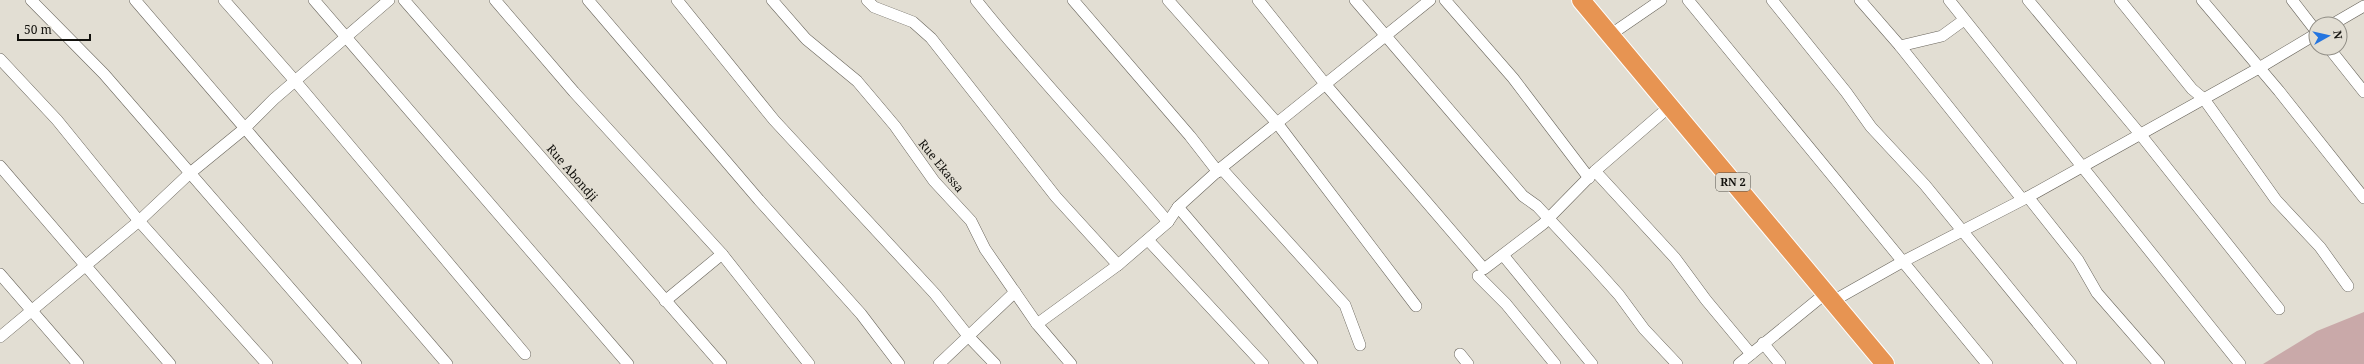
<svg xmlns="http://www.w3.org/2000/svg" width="2364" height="364" viewBox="0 0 2364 364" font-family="'Noto Serif',serif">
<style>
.green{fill:#c9a9a9}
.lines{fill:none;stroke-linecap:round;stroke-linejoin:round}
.minor-casing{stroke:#69655c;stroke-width:12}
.trunk-casing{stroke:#fff;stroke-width:20}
.minor{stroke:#fff;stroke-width:11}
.trunk{stroke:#e79452;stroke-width:18}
.labels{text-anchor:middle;stroke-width:3.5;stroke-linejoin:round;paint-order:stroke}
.shield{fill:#e2ded3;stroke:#504e48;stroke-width:1}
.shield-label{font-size:11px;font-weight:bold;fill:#12110d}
.street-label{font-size:12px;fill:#12110d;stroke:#e2ded3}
</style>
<rect width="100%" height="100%" fill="#e2ded3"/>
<path class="green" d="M2364 312V364H2263L2317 331Z"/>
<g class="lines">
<defs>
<g id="minor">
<path d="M31 0 104 74 356 364"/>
<path d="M135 0 447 364"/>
<path d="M224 0 296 82 525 354"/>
<path d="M314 0 628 364"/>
<path d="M404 0 721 364"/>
<path d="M495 0 574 92 722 254 809 364"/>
<path d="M588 0 759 200 861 314 899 364"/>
<path d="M677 0 774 120 935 294 969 337 995 364"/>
<path d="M772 0 806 39 857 81 895 126 934 181 971 221 985 249 1037 324 1071 364"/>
<path d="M867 0 874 7 913 22 931 38 1056 197 1118 265"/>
<path d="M976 0C1037 77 1105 147 1168 222"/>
<path d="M1073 0 1190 136 1218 172"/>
<path d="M1168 0 1277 123 1416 306"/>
<path d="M1258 0 1326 85 1484 269 1543 224 1595 171 1669 107"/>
<path d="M1355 0 1523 196 1537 206 1594 267 1619 295 1644 329 1677 364"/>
<path d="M1445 0 1513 78 1589 178"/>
<path d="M1688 0 1987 364"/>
<path d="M1772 0 1846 92 1871 127 1925 185 2071 364"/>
<path d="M1860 0 1900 46 2022 199"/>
<path d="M1949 0 2240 364"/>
<path d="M2028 0 2140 134 2279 309"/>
<path d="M2120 0 2192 89 2204 99 2276 200 2320 247 2348 286"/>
<path d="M2202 0 2279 91 2364 198"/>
<path d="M2292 0 2316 31"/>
<path d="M2333 24 2364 6"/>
<path d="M1610 35 1661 0"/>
<path d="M1900 46 1942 36 1964 20"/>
<path d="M2329 48 2364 92"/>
<path d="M0 59 57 120 139 221 267 364"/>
<path d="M0 166 170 364"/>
<path d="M1221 168 1345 305 1360 345"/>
<path d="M1595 171 1675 258 1706 300 1751 354"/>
<path d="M2028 197 2078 260 2097 293 2159 364"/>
<path d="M1178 207 1312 364"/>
<path d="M1148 240 1263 364"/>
<path d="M1503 255 1592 364"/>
<path d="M0 274 78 364"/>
<path d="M1478 276 1506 304 1555 364"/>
<path d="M665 301 722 254"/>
<path d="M1833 301 1902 262 2028 197 2259 68 2316 34"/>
<path d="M1037 324 1118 265 1168 222 1178 207 1221 168 1430 0"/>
<path d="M0 337 139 221 189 174 244 129 274 99 389 0"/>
<path d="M1763 343 1780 364"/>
<path d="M1460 354 1468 364"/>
<path d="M939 364 1015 292"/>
<path d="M1739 364 1826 293"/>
</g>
<path id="trunk" d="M1581 0 1885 364"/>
</defs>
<use href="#minor" class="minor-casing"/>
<use href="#trunk" class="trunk-casing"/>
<use href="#minor" class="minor"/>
<use href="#trunk" class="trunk"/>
</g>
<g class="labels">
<rect class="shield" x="1716" y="173" width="34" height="18" rx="3"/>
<g class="shield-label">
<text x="1733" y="186">RN 2</text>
</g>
<g class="street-label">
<text transform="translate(941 166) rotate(51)" y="4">Rue Ekassa</text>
<text transform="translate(572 173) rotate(49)" y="4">Rue Abondji</text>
</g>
</g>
<g transform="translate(2328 36) rotate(82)"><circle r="19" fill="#e2ded3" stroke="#8f8c84"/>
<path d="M0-3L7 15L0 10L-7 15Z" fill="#2475e0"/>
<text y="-6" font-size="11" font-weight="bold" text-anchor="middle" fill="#12110d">N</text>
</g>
<path d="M18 34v6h72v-6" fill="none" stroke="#12110d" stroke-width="2"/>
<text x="24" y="34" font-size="12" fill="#12110d" stroke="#e2ded3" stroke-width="3" paint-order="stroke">50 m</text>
</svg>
